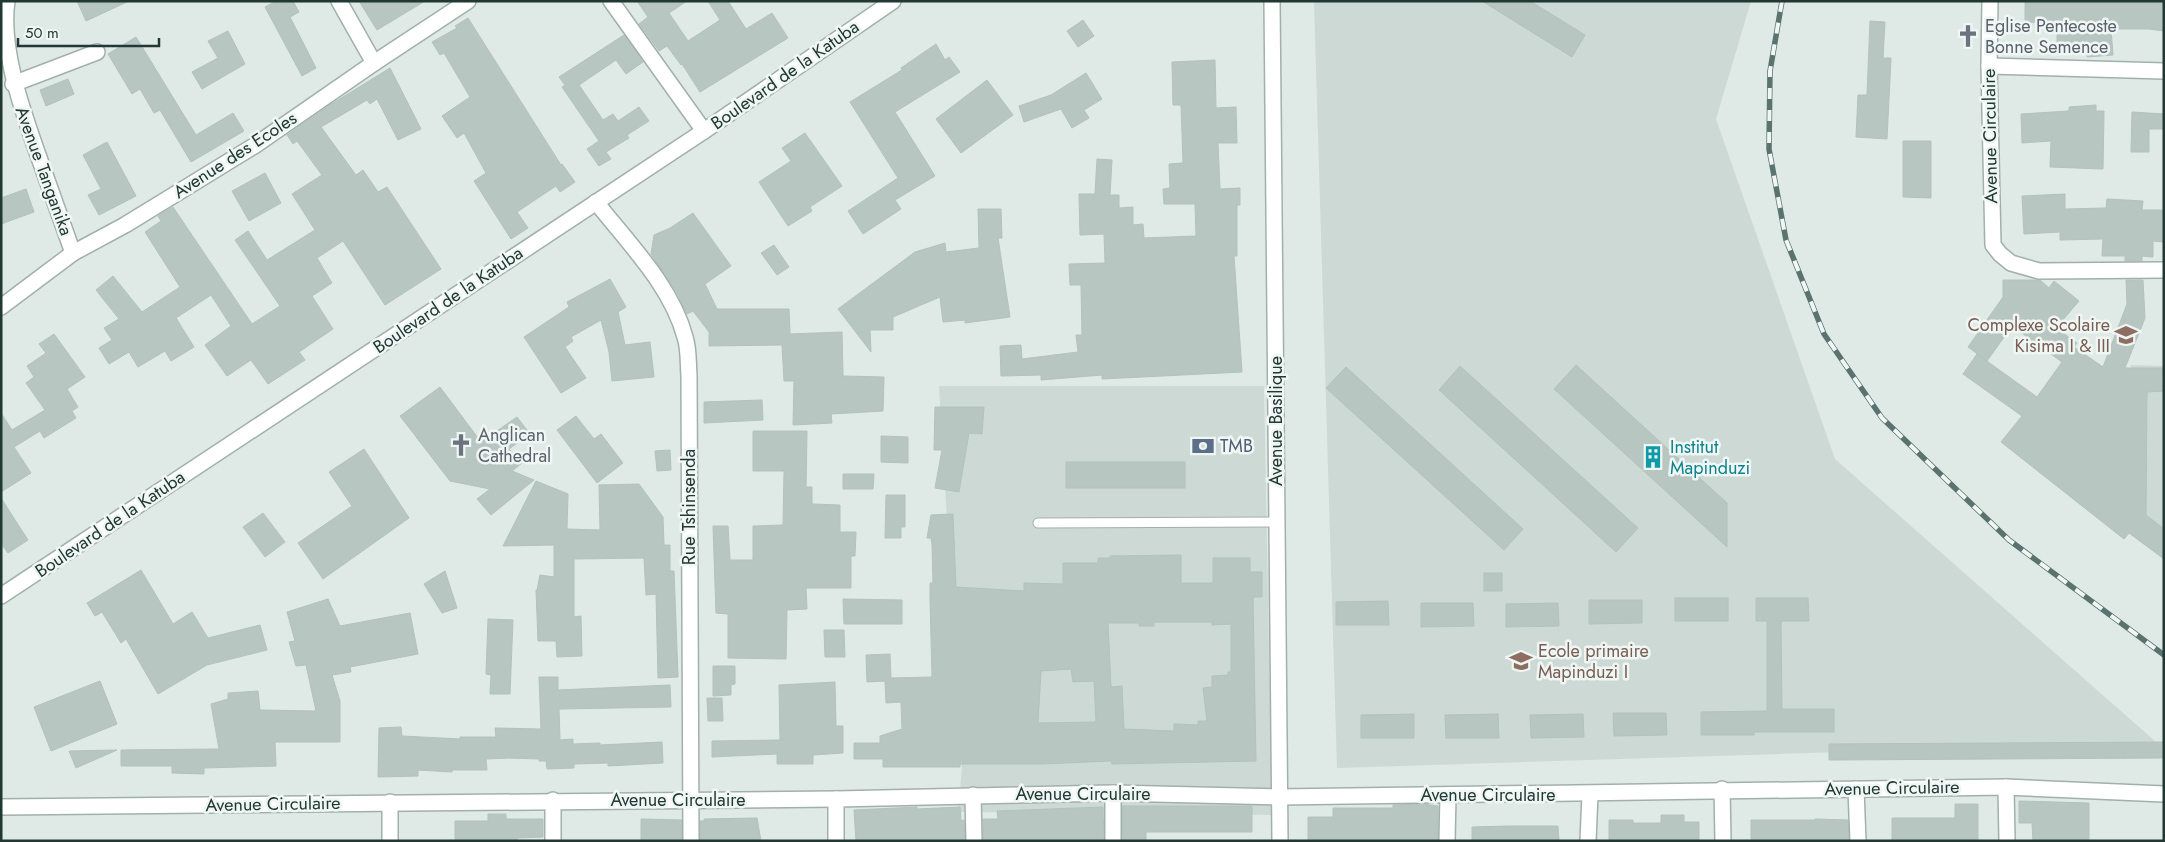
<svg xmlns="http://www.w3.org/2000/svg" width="2165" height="842" viewBox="0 0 2165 842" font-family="Jost,sans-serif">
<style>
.built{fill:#cdd9d4}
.building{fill:#b7c6c1;stroke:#b2c2bc;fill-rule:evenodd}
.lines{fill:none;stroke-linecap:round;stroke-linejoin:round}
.service-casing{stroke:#a2b0ac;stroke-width:11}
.minor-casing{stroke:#a2b0ac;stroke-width:18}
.tertiary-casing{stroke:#a2b0ac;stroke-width:18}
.service{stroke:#fff;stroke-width:9}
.minor{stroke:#fff;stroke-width:15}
.tertiary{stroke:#fff;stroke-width:15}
.rail-casing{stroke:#5b736e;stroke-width:5.5}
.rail{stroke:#eff6f3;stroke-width:4;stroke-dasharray:11;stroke-linecap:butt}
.labels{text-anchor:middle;stroke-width:5;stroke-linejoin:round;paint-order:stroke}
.worship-label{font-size:18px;fill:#5b616d;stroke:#eff6f3;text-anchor:start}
.street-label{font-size:18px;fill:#213833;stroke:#eff6f3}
.education-label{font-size:18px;fill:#785e54;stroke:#eff6f3;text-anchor:end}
.service-label{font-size:18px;fill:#4e5e75;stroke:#eff6f3;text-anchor:start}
.culture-label{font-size:18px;fill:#0d838f;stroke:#eff6f3;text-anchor:start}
</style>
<rect width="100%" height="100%" fill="#dfe9e5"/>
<g class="built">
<path d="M1314 1H1751L1716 119 1835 459 2156 742 1337 768Z"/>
<path d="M2131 365 2164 366V551L2132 528Z"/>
<path d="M939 386H1264L1272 815 958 812 962 768Z"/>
</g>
<g class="building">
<path d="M77 1H129L86 21Z"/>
<path d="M276 1H293L299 12 290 17 316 68 302 76 265 7Z"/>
<path d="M359 1H425L377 30Z"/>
<path d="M637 1H687L669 13 688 41 720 20 708 1H728L746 29 772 13 788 38 700 92 682 64 681 65 667 46 659 51 639 24 648 17Z"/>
<path d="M1482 1H1530L1585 35 1572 57Z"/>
<path d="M2025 1H2164V31L2149 29H2111L2113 55 2087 57 2086 45H2057V23L2025 22Z"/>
<path d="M468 18 561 165 562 164 575 182 560 192 556 186 517 212 528 228 511 239 474 181 486 173 464 133 457 138 442 116 470 97 444 53 440 55 432 42 457 28 455 26Z"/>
<path d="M1083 20 1094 36 1078 47 1067 31Z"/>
<path d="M1870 21 1885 22 1883 58H1891L1887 139 1856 137 1858 95H1867Z"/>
<path d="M228 31 245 64 202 89 192 72 218 58 208 41Z"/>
<path d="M624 35 643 62 626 74 616 60 579 85 603 120 613 114 618 121 639 107 649 121 627 135 629 138 606 152 611 159 599 166 587 149 599 141 562 87 565 85 559 77Z"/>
<path d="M136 37 196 135 233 113 244 131 191 162 160 110 154 113 140 89 132 94 108 54Z"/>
<path d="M936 44 945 60 949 57 960 72 895 112 935 176 895 200 901 209 863 234 848 211 898 178 850 102 902 70 901 68Z"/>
<path d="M1215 60 1216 108 1236 107 1237 143H1218L1220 189 1240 188V205H1237V256H1234L1242 372 1102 379V375L1041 380V375L1001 376 1000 346 1021 345 1022 359 1078 352 1076 335H1082L1081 285H1070L1069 264 1105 263 1104 234 1080 235 1079 194H1095L1097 159 1112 160 1110 195H1119V208L1133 207V225L1143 224 1144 238 1196 236 1195 204H1164L1163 189 1170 188 1169 164 1183 163 1181 105H1173L1172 62Z"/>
<path d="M390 68 421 129 398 140 377 99 370 104 367 100 321 127 356 175 363 170 378 192 387 187 441 269 385 305 343 241 317 258 332 283 312 296 333 329 299 352 305 360 268 384 251 360 227 376 205 345 231 326 211 295 176 318 194 347 171 361 165 351 138 367 129 352 109 364 99 348 112 340 104 328 119 319 96 290 113 276 142 312 180 287 145 232 161 221 158 216 173 207 252 324 280 306 235 240 248 231 267 260 315 230 292 194 322 175 297 141 293 144 287 135 330 105Z"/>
<path d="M1086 73 1102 99 1084 110 1089 118 1072 128 1061 109 1024 122 1019 106 1051 95Z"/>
<path d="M68 79 74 94 46 106 40 90Z"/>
<path d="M987 80 1013 115 961 153 936 119Z"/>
<path d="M2096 105V111H2104L2103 169 2050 167 2051 141 2022 143 2021 114 2069 111V107Z"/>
<path d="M2132 112 2164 114V129H2149V152H2131Z"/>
<path d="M805 133 842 186 810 207 812 211 788 226 759 182 791 161 782 148Z"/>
<path d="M1903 141H1931V198L1903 197Z"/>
<path d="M107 142 136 196 99 215 88 195 101 189 83 155Z"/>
<path d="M265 173 281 203 249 221 232 191Z"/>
<path d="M26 189 34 212 1 224V198Z"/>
<path d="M2065 194V209L2106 208 2107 199 2143 201 2142 210H2164V242L2153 241V257L2142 256V261H2125V256H2102L2103 239 2060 240V232L2024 234 2022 196Z"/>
<path d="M978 209H1001L1002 238H998L1010 317 965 323V320L943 322 940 297 893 317V330H870L871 352 838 309 915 252 945 243 946 252 979 248Z"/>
<path d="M693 213 731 266 705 284 717 309H789L790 334 842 332 843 376 884 377 883 411 831 414 832 423 793 425 794 381H784L782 345 709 346V332L693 311 687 314 676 291 651 254 654 235 670 228Z"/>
<path d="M774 245 789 267 777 275 761 253Z"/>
<path d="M610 279 626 307 618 312 625 345 650 342 654 377 612 381 609 352 601 320 571 337 573 341 565 347 586 378 561 393 524 337 569 307 567 302Z"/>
<path d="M2003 280H2040L2049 288 2054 281 2079 301 2056 328 2077 343 2074 347 2103 367 2127 304 2126 280H2143L2145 318 2125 368H2164V391L2147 392 2146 515 2164 529V559L2129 533 2124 539 2001 442 2022 416 1963 374 1977 354 2037 397 2062 362 2012 326 1987 361 1968 347 2003 297Z"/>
<path d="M54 334 85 377 67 389 78 407 72 411 76 418 44 438 40 431 14 447 31 473 1 492V413L12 430 45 410 26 383 34 377 27 366 46 353 39 344Z"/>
<path d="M1576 365 1727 503V547L1554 389Z"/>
<path d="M1460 366 1638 528 1616 552 1439 390Z"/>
<path d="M1346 367 1523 529 1504 550 1326 388Z"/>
<path d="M440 387 481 442 517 417 530 434 509 449 522 463 512 471 534 480 491 515 477 499 490 489 450 481 400 416Z"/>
<path d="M762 400 763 420 704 423V402Z"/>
<path d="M935 407H984L982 434 969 433 959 492 935 488 942 450H934Z"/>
<path d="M576 416 594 439 601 434 623 463 597 483 557 430Z"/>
<path d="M753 431H807L806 487H812V504L840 505V532H856L855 556H851V588H806L807 609 787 610 786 659 728 658V614L716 613 713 526H728L730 560H753V526L783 525 784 471H753Z"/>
<path d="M881 436 908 437V463L881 462Z"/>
<path d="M364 449 409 518 323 579 298 543 352 506 329 472Z"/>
<path d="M670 450 671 470 657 471 655 451Z"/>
<rect x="1066" y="462" width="119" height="26"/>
<path d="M843 474H874L873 489H843Z"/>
<path d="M536 481 568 494 567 529 600 530 599 485 639 484 663 517 664 545H670V571H674L678 677 658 678 656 594 646 595 644 558 574 559V617L581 616 582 656 557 657 556 641H538L536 590H537L540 575 554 577V545L503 546Z"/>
<path d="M886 495H905V527H901V538H885Z"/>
<path d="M1 498 28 540 8 553 1 543Z"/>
<path d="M263 513 285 542 265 557 243 527Z"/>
<path d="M953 514 956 587 1024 591V583L1063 584V563H1098V558H1110V556L1181 555V583H1213V558H1250V572H1262V597H1253L1256 761 1112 764 1111 761 1042 764H960V767H883V759H854V743H880V736L902 729 901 702 886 703 885 681 867 682 866 655 890 654 891 678 932 677 930 597V583H933L932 544 931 538H927L931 515ZM1154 622H1212V625L1231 624V672H1228V675L1212 676V687L1203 688 1207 721H1198V725L1174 724V731L1124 729 1122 686 1111 687 1108 623H1139V626H1154ZM1071 669 1073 682 1094 681 1096 722 1038 723 1041 671Z"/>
<path d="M141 570 173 624 192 612 208 638 260 625 267 650 207 665 158 694 126 639 121 643 102 612 95 616 87 603Z"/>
<path d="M445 571 457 608 442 613 424 584Z"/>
<rect x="1484" y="573" width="18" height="18"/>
<rect x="1675" y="598" width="53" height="23"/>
<path d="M1756 598H1808L1809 621H1781L1782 709H1834V732H1754V735H1701V712L1767 711V621H1756Z"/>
<path d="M328 599 340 626 410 613 418 654 350 667 351 672 332 675 340 701V742H275L276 766 204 768V774L172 773V766H121V750L219 749 211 704 228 699V693L258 691 260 710 316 711 306 665 296 666 289 642 295 641 287 612Z"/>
<path d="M843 599 902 600V624H844Z"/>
<path d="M1589 600H1642V623L1589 624Z"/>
<path d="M1388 601 1389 625H1336V602Z"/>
<path d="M1421 603H1473L1474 626 1421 627Z"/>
<path d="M1558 603 1559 626 1506 627V604Z"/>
<path d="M488 619 513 620 510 694H490L491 675 486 674Z"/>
<path d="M824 630H844L845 657H825Z"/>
<path d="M713 666H735V684L731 685V695L713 696Z"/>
<path d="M539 677H558V690L670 685 671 707 559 709 560 740 573 739V744L600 743V745L662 742 663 763 608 766V763L574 764V768L547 769 546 761H539V759L509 758 486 759 487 770H452V772L418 770V776L378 777 379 728 401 727 402 736 460 739V737H496L495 728 541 729Z"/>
<path d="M100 681 117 724 51 751 34 707Z"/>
<path d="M835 682 836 726H843V753L813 755V764H777V754L712 757V741L780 740 779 685Z"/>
<path d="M707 698H722L723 721H708Z"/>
<path d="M1613 713H1666L1667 735 1614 736Z"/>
<path d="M1414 714V738H1361V715Z"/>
<path d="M1498 714 1499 738H1446L1445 715Z"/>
<path d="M1583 714 1584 737 1531 738 1530 715Z"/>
<path d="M2164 742V758L1829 760V744Z"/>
<path d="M117 750 76 768 69 751Z"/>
<path d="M2019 801 2089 803V841H2033L2032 823H2019Z"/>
<path d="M1422 804 1438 806V841H1308V817H1333V808H1393V805Z"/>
<path d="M1955 804H1978V841H1892V818H1955Z"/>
<path d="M1122 806H1252V832H1146V841H1122Z"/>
<path d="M917 807V809L960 807 961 821 964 820 965 841H856L854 810Z"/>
<path d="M1103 807 1104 841H983V819H998L997 811Z"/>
<path d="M488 814H506V819H543V837L517 838V841H455V821H488Z"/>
<path d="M1661 815H1684V822H1699V841H1609V820H1633V823H1661Z"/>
<path d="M757 818 761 841H700V821H704V819Z"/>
<path d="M641 819 682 820V841H641Z"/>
<path d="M1815 819 1848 820 1849 841H1751V820H1815Z"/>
<path d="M1507 826H1558L1559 841H1472V827Z"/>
</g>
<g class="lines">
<defs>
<path id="service" d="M1038 523 1277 522"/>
<g id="minor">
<path d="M7 1C0 48 22 109 37 152 49 186 61 219 73 253"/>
<path d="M339 1 374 63"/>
<path d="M611 1 704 131"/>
<path d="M1990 1 1989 66 1993 245 2000 254 2011 263 2039 271 2164 270"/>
<path d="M1989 66 2164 71"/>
<path d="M13 84 97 52"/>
<path d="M596 202C628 243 671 285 685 337 689 349 688 363 689 376L691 841"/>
<path d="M1 307 73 253 125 225 254 146 374 63 468 1"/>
<path d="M2006 787 2007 841"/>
<path d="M1722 789 1723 841"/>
<path d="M1856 789 1858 841"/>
<path d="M1113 793V841"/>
<path d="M973 795 974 841"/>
<path d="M836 799V841"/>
<path d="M553 800V841"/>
<path d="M390 802V841"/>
<path d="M1447 841 1448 795"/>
<path d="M1588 841 1590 794"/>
</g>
<g id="tertiary">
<path d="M1272 1 1280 841"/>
<path d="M1 596 704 131 893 1"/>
<path d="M1 807 836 799 1113 793 1279 797 2006 787 2164 794"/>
</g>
</defs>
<use href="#service" class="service-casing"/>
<use href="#minor" class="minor-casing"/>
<use href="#tertiary" class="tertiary-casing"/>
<use href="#service" class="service"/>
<use href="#minor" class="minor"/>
<use href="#tertiary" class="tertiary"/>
<defs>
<path id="rail" d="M1782 1 1770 71 1769 149 1786 240 1824 334 1882 418 2009 540 2164 655"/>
</defs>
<use href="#rail" class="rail-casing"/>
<use href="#rail" class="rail"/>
</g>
<defs>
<symbol id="church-bare" viewBox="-9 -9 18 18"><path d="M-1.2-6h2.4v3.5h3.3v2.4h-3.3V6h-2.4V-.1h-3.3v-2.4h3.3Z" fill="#6b7280" stroke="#eff6f3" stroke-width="2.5" paint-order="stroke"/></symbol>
<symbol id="school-bare" viewBox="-9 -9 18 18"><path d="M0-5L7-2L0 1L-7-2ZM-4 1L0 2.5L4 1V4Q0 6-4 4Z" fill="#8d6e63" stroke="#eff6f3" stroke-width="2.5" paint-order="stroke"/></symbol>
<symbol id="bank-bare" viewBox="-9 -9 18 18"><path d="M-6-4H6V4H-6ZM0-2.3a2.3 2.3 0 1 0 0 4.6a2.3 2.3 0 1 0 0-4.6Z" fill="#5c6f8a" stroke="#eff6f3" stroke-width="2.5" paint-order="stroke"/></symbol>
<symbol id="building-bare" viewBox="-9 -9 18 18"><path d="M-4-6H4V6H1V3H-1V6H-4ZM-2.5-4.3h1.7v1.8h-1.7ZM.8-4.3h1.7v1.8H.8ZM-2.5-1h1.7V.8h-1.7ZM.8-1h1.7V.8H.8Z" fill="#0f9aa8" stroke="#eff6f3" stroke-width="2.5" paint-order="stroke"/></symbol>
</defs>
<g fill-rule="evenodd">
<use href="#church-bare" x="1952" y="20" width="32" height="32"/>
<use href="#school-bare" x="2110" y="319" width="32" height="32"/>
<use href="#church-bare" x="445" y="429" width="32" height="32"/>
<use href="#bank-bare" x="1187" y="430" width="32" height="32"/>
<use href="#building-bare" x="1637" y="441" width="32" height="32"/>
<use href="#school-bare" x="1505" y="645" width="32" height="32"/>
</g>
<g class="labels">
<g class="worship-label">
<text x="1985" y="32">Eglise Pentecoste<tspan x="1985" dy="21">Bonne Semence</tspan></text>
<text x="478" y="441">Anglican<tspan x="478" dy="21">Cathedral</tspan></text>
</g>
<g class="street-label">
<text transform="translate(785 75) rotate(-35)" y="6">Boulevard de la Katuba</text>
<text transform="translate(1990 136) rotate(-91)" y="6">Avenue Circulaire</text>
<text transform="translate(235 155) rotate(-33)" y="6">Avenue des Ecoles</text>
<text transform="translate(44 171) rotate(70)" y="6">Avenue Tanganika</text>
<text transform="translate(448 300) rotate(-34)" y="6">Boulevard de la Katuba</text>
<text transform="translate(1276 421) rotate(-90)" y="6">Avenue Basilique</text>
<text transform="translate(689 507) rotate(-90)" y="6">Rue Tshinsenda</text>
<text transform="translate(110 524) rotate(-34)" y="6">Boulevard de la Katuba</text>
<text transform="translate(1892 788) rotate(-1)" y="6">Avenue Circulaire</text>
<text x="1083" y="800">Avenue Circulaire</text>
<text x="1488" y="801">Avenue Circulaire</text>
<text x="678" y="806">Avenue Circulaire</text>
<text transform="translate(273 804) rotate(-1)" y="6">Avenue Circulaire</text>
</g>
<g class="education-label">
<text x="2110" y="331">Complexe Scolaire<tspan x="2110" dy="21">Kisima I &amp; III</tspan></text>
<text x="1538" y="657" text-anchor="start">Ecole primaire<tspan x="1538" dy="21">Mapinduzi I</tspan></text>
</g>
<g class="service-label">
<text x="1220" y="452">TMB</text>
</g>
<g class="culture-label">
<text x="1670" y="453">Institut<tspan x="1670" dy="21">Mapinduzi</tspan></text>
</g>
</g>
<rect width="2165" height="842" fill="none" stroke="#213833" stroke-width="5"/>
<path d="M18 38v8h141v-8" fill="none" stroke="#213833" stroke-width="2.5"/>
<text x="25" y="38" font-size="15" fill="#213833" stroke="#eff6f3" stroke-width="4" paint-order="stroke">50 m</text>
</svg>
